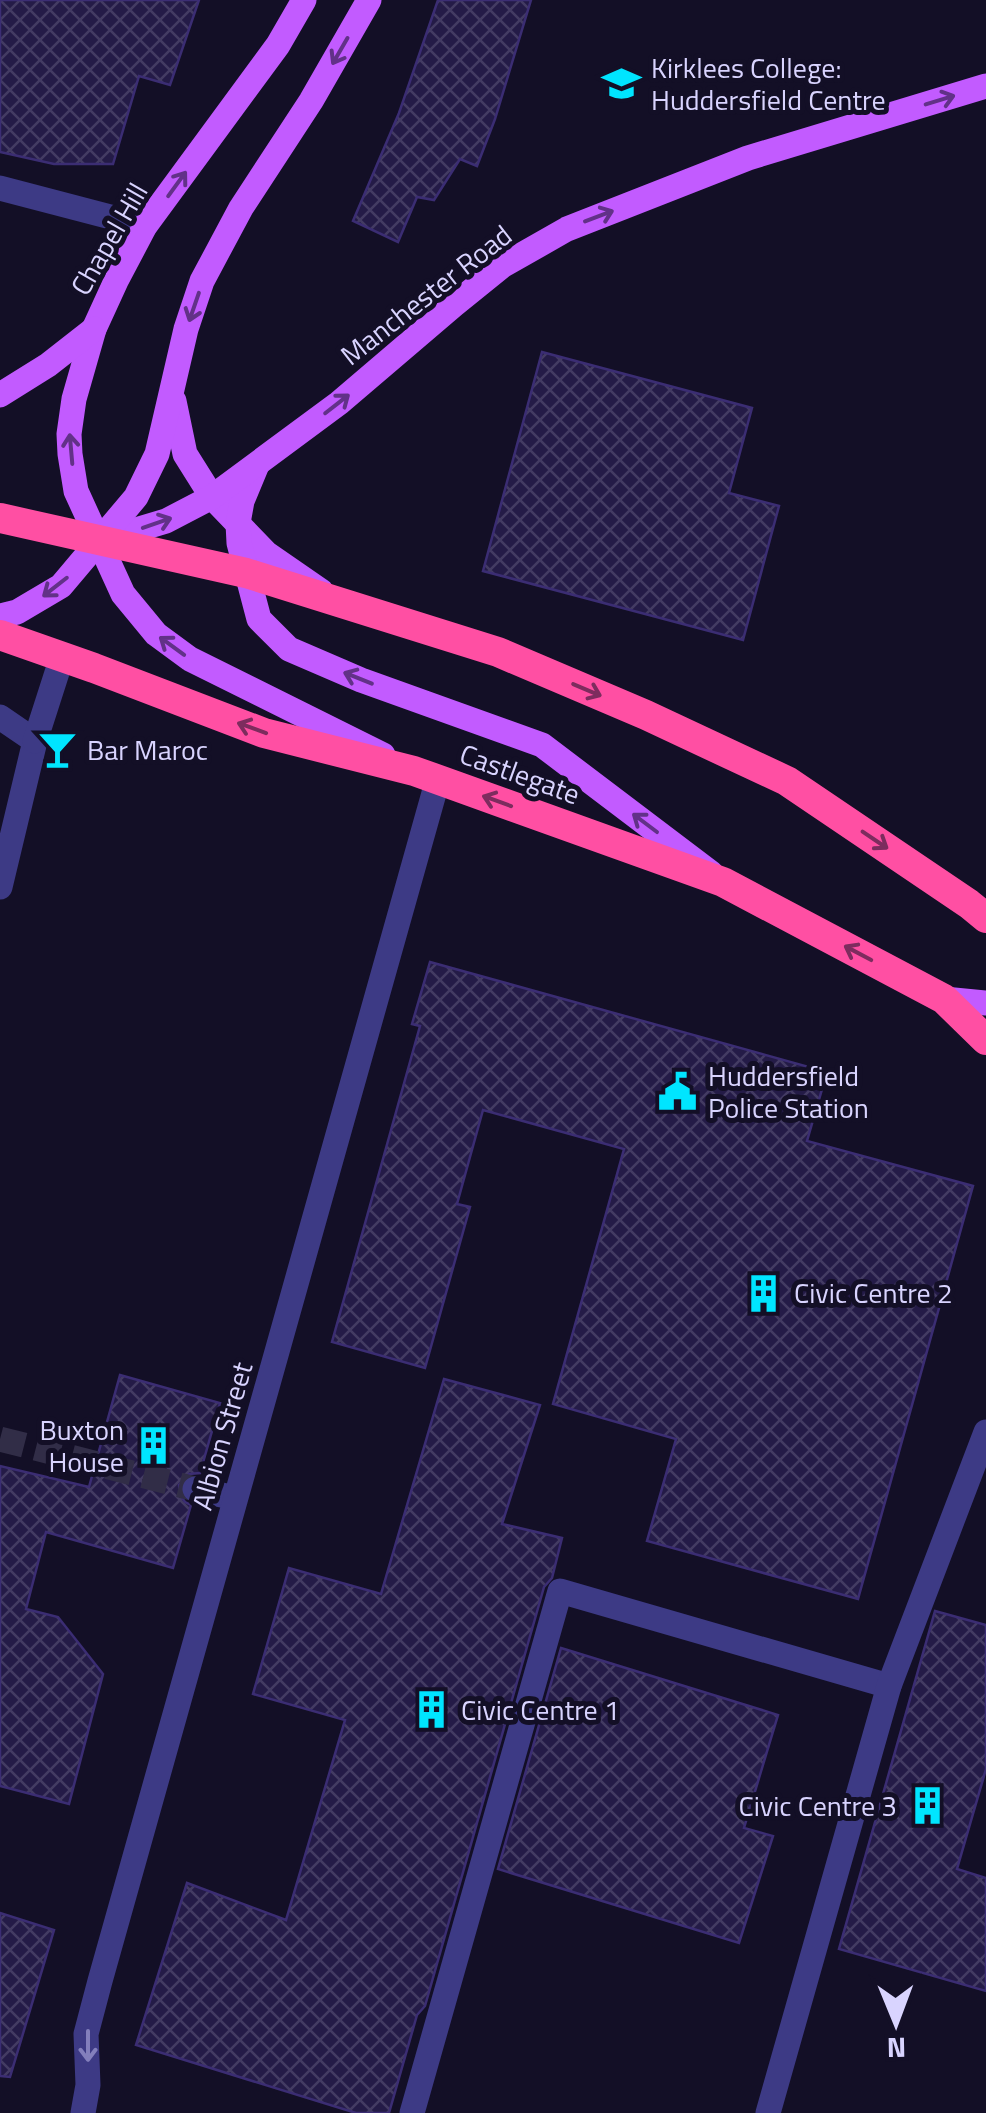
<svg xmlns="http://www.w3.org/2000/svg" width="986" height="2113" viewBox="0 0 986 2113" font-family="'Titillium Web',sans-serif">
<style>
.building{fill:url(#building-cross-hatch);stroke:#3b2d73;stroke-width:2.5}
.lines{fill:none;stroke-linecap:round;stroke-linejoin:round}
.minor-tunnel{stroke:#312d47;stroke-width:25;stroke-dasharray:25 12;stroke-linecap:butt}
.minor{stroke:#3d3a85;stroke-width:25}
.major{stroke:#c25bff;stroke-width:25}
.highway{stroke:#ff4fa3;stroke-width:30}
.oneway{stroke:#623188}
.oneway2{stroke:#7d2c5e}
.oneway3{stroke:#837fbc}
.labels{text-anchor:middle;stroke-width:10;stroke-linejoin:round;paint-order:stroke}
.poi-label{font-size:28px;fill:#d9d4ff;stroke:#130f26;text-anchor:start}
.street-label{font-size:28px;fill:#d9d4ff;stroke:#130f26}
</style>
<defs>
<pattern id="building-cross-hatch" width="8" height="8" patternUnits="userSpaceOnUse" patternTransform="scale(2.5)"><rect width="8" height="8" fill="#241b47"/><path d="M0 0l8 8M0 8l8-8" fill="none" stroke="#433b63"/></pattern>
</defs>
<rect width="100%" height="100%" fill="#130f26"/>
<g class="building">
<path d="M0 0H199L170 85 139 76 113 164H54L0 152Z"/>
<path d="M438 0H531L495 119 477 166 460 159 434 200 417 197 398 242 353 221 399 113Z"/>
<path d="M542 352 752 408 729 493 779 506 743 640 483 571Z"/>
<path d="M430 962 827 1072 807 1141 973 1186 858 1599 647 1541 676 1439 553 1404 624 1149 483 1110 457 1204 470 1207 425 1368 332 1342 420 1026 412 1024Z"/>
<path d="M120 1375 220 1403 200 1473 189 1474 179 1485 180 1495 185 1502 191 1505 173 1568 46 1532 26 1609 58 1617 103 1674 69 1804 0 1786V1466L89 1487Z"/>
<path d="M444 1379 540 1405 502 1524 562 1538 552 1578 544 1587 425 2006 417 2015 389 2113H356L136 2045 187 1883 286 1920 345 1720 253 1694 289 1568 381 1594Z"/>
<path d="M935 1611 986 1625V1769L957 1869 986 1878V1991L839 1949Z"/>
<path d="M561 1648 778 1715 744 1828 773 1836 739 1943 498 1869Z"/>
<path d="M0 1913 54 1930 10 2077 0 2076Z"/>
</g>
<g class="lines">
<path class="minor-tunnel" d="M0 1439 195 1489"/>
<g class="minor">
<path d="M0 188 145 226"/>
<path d="M0 717 35 741 0 887"/>
<path d="M35 741 62 657"/>
<path d="M195 1489 235 1498"/>
<path d="M83 2113 88 2085 86 2034 100 1981 438 779"/>
<path d="M412 2113 560 1591 889 1686"/>
<path d="M768 2113 889 1686 986 1432"/>
</g>
<g class="major">
<path d="M304 0 278 45 145 226 116 281 94 329 74 399 69 434 70 454 76 491 123 594 156 634 190 659 383 755"/>
<path d="M0 395 48 365 94 329"/>
<path d="M174 401 185 454 212 497 266 553 321 591"/>
<path d="M257 465 242 501 238 523 239 543 259 619 289 649 361 680 542 745 711 873"/>
<path d="M99 541 166 521 212 497 339 403 455 304 502 266 567 229 748 158 986 86"/>
<path d="M0 616 17 612 61 586 136 497 157 454 186 329 202 281 241 208 311 101 369 0"/>
<path d="M944 999 986 1003"/>
</g>
<g class="highway">
<path d="M0 518 246 573 498 652 646 715 787 781 969 904 986 918"/>
<path d="M0 635 94 668 264 733 414 771 723 882 944 999 986 1040"/>
</g>
</g>
<defs><path id="oneway-shaft" d="M-6 0H5M1.5-3L5.5 0L1.5 3" fill="none" stroke-width="1.6" stroke-linecap="round" stroke-linejoin="round" transform="scale(2.5)"/></defs>
<g class="oneway">
<use href="#oneway-shaft" transform="translate(340 51) rotate(120)"/>
<use href="#oneway-shaft" transform="translate(940 100) rotate(-17)"/>
<use href="#oneway-shaft" transform="translate(177 184) rotate(-54)"/>
<use href="#oneway-shaft" transform="translate(599 216) rotate(-21)"/>
<use href="#oneway-shaft" transform="translate(194 307) rotate(109)"/>
<use href="#oneway-shaft" transform="translate(337 404) rotate(-38)"/>
<use href="#oneway-shaft" transform="translate(71 449) rotate(-95)"/>
<use href="#oneway-shaft" transform="translate(157 523) rotate(-19)"/>
<use href="#oneway-shaft" transform="translate(55 587) rotate(142)"/>
<use href="#oneway-shaft" transform="translate(172 646) rotate(-144)"/>
<use href="#oneway-shaft" transform="translate(358 678) rotate(-158)"/>
<use href="#oneway-shaft" transform="translate(645 823) rotate(-143)"/>
</g>
<g class="oneway2">
<use href="#oneway-shaft" transform="translate(587 690) rotate(23)"/>
<use href="#oneway-shaft" transform="translate(252 728) rotate(-160)"/>
<use href="#oneway-shaft" transform="translate(497 801) rotate(-160)"/>
<use href="#oneway-shaft" transform="translate(875 840) rotate(34)"/>
<use href="#oneway-shaft" transform="translate(858 953) rotate(-152)"/>
</g>
<use class="oneway3" href="#oneway-shaft" transform="translate(88 2046) rotate(90)"/>
<defs>
<symbol id="university-bare" viewBox="-9 -9 18 18"><path d="M0-5L7-2L0 1L-7-2ZM-4 1L0 2.5L4 1V4Q0 6-4 4Z" fill="#00e5ff" stroke="#130f26" stroke-width="2.5" paint-order="stroke"/></symbol>
<symbol id="bar-bare" viewBox="-9 -9 18 18"><path d="M-6-5H6L.8 .8V4.5H3.5V6h-7V4.5H-.8V.8Z" fill="#00e5ff" stroke="#130f26" stroke-width="2.5" paint-order="stroke"/></symbol>
<symbol id="civic-bare" viewBox="-9 -9 18 18"><path d="M-.6-6.5H3V-4.5H.6V-3L4-1V1h2V6H-6V1h2V-1L-.6-3ZM-1.2 2.5V6h2.4V2.5Z" fill="#00e5ff" stroke="#130f26" stroke-width="2.5" paint-order="stroke"/></symbol>
<symbol id="building-bare" viewBox="-9 -9 18 18"><path d="M-4-6H4V6H1V3H-1V6H-4ZM-2.5-4.3h1.7v1.8h-1.7ZM.8-4.3h1.7v1.8H.8ZM-2.5-1h1.7V.8h-1.7ZM.8-1h1.7V.8H.8Z" fill="#00e5ff" stroke="#130f26" stroke-width="2.5" paint-order="stroke"/></symbol>
</defs>
<g fill-rule="evenodd">
<use href="#university-bare" x="594" y="56" width="55" height="55"/>
<use href="#bar-bare" x="30" y="722" width="55" height="55"/>
<use href="#civic-bare" x="650" y="1064" width="55" height="55"/>
<use href="#building-bare" x="736" y="1266" width="55" height="55"/>
<use href="#building-bare" x="126" y="1418" width="55" height="55"/>
<use href="#building-bare" x="404" y="1682" width="55" height="55"/>
<use href="#building-bare" x="900" y="1778" width="55" height="55"/>
</g>
<g class="labels">
<g class="poi-label">
<text x="651" y="78">Kirklees College:<tspan x="651" dy="32">Huddersfield Centre</tspan></text>
<text x="87" y="760">Bar Maroc</text>
<text x="708" y="1086">Huddersfield<tspan x="708" dy="32">Police Station</tspan></text>
<text x="794" y="1303">Civic Centre 2</text>
<text x="124" y="1440" text-anchor="end">Buxton<tspan x="124" dy="32">House</tspan></text>
<text x="461" y="1720">Civic Centre 1</text>
<text x="897" y="1816" text-anchor="end">Civic Centre 3</text>
</g>
<g class="street-label">
<text transform="translate(109 239) rotate(-60)" y="10">Chapel Hill</text>
<text transform="translate(426 295) rotate(-38)" y="10">Manchester Road</text>
<text transform="translate(520 774) rotate(20)" y="10">Castlegate</text>
<text transform="translate(222 1436) rotate(-74)" y="10">Albion Street</text>
</g>
</g>
<g transform="translate(896 2023) rotate(179)" stroke="#130f26" stroke-width="8" paint-order="stroke">
<path d="M0-8L18 38L0 25L-18 38Z" fill="#d9d4ff"/>
<text y="-15" font-size="28" font-weight="bold" text-anchor="middle" fill="#d9d4ff">N</text>
</g>
</svg>
